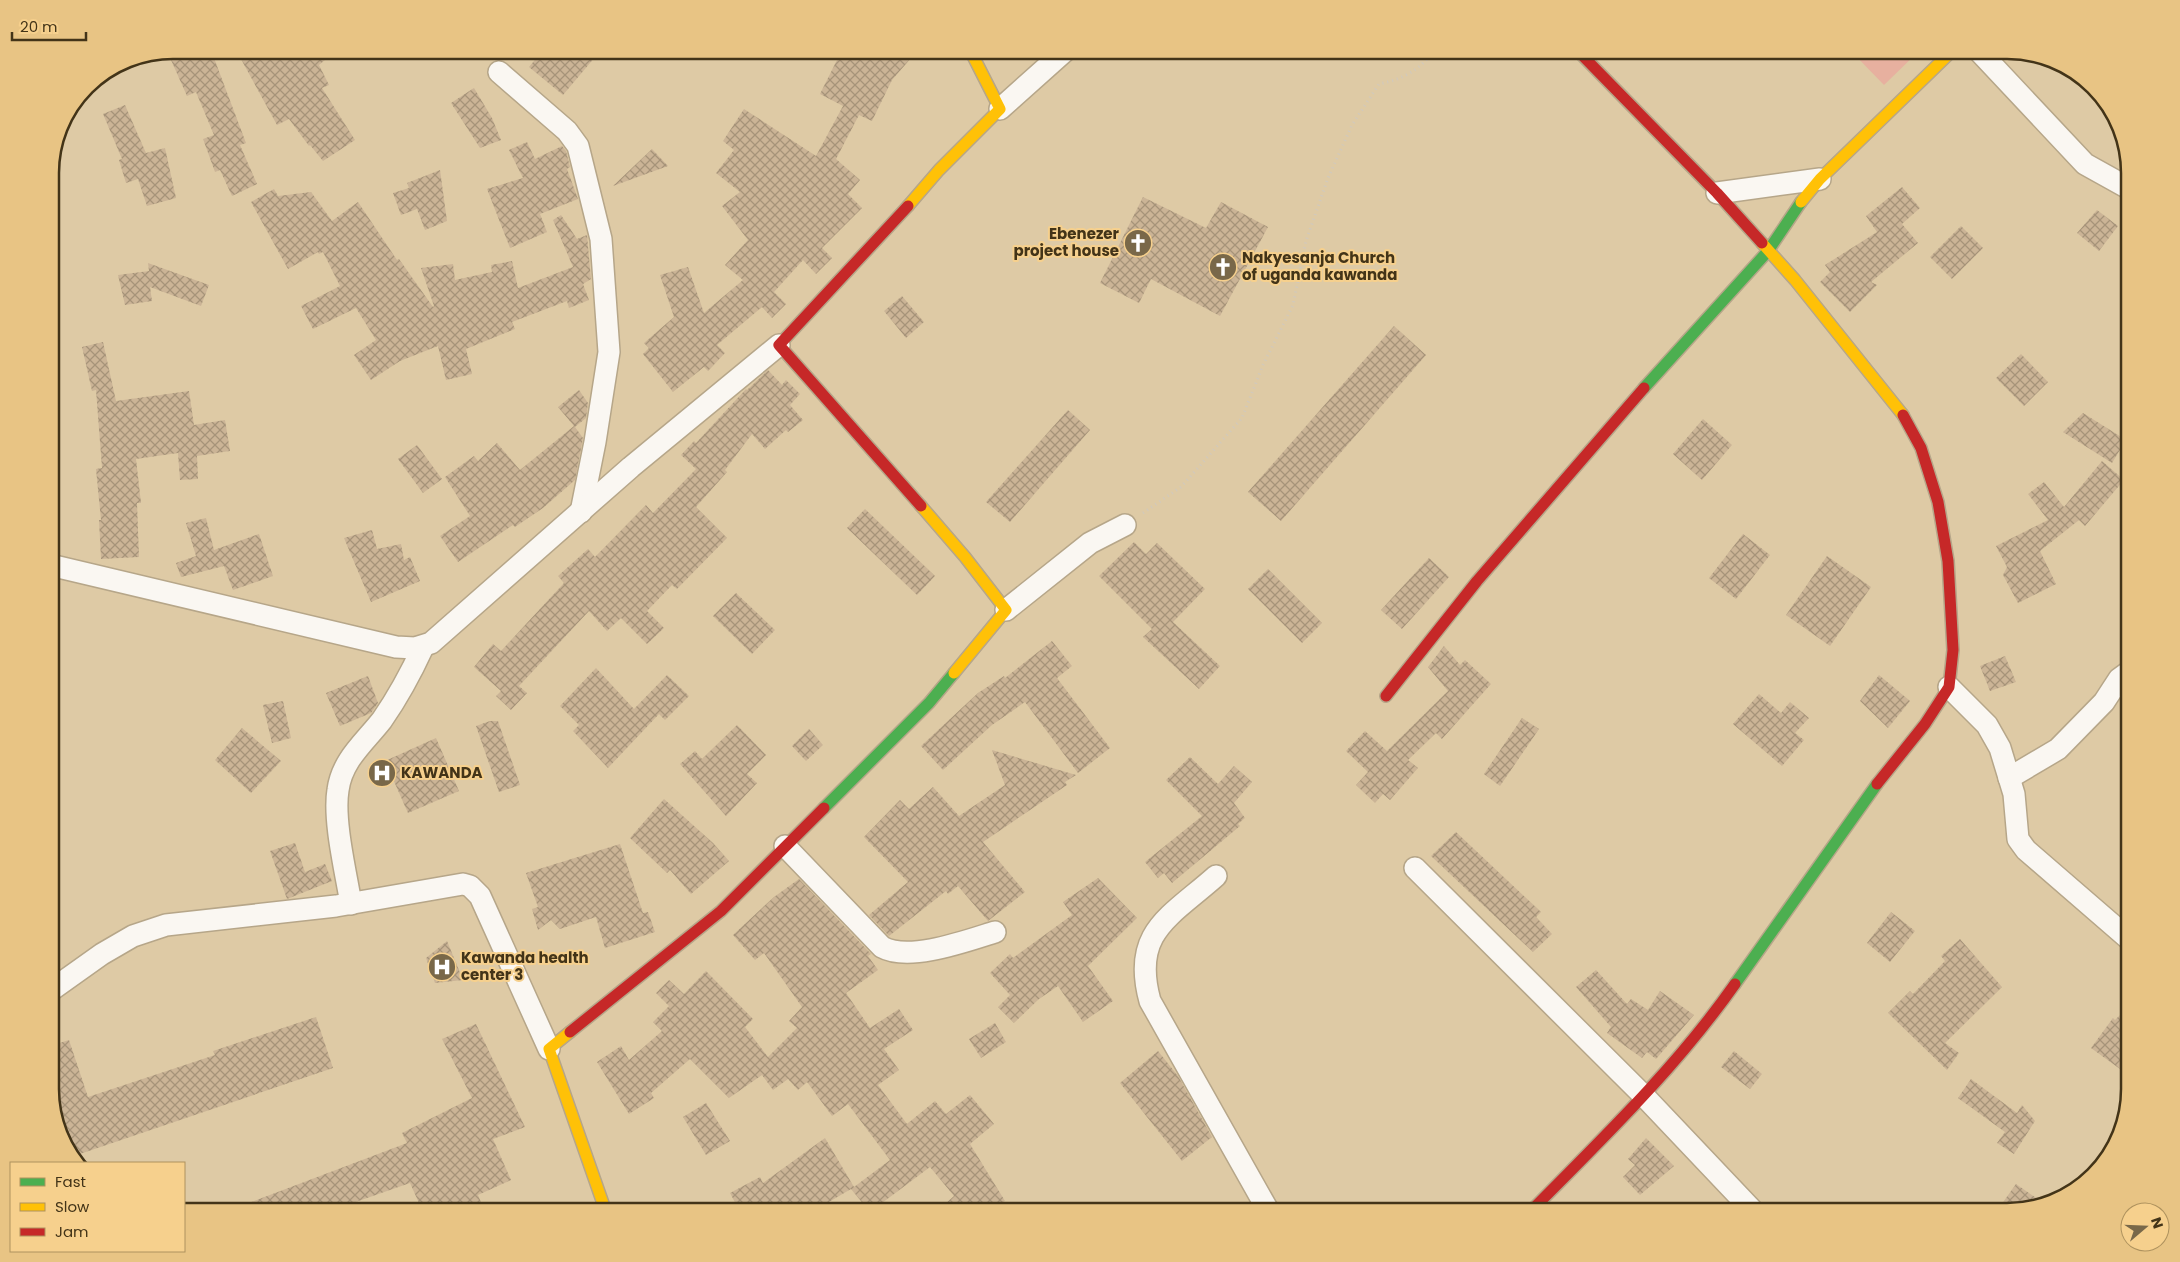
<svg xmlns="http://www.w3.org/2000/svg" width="2180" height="1262" viewBox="0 0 2180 1262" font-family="Poppins,sans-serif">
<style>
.garden{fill:#e7b09f}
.building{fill:url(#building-cross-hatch)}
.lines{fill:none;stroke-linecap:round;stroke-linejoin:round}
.street-casing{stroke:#b6a689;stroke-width:24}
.fast-casing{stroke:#b6a689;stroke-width:14}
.slow-casing{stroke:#b6a689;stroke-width:14}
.jam-casing{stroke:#b6a689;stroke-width:14}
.path{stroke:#d0c9be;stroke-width:3;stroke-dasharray:1 4;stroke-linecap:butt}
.street{stroke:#faf7f2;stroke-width:21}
.fast{stroke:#4caf50;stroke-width:11}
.slow{stroke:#ffc107;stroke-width:11}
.jam{stroke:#c62828;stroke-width:11}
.labels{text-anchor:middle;stroke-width:4;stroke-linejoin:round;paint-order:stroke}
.poi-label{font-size:15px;font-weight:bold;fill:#433418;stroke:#f6d08d;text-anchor:start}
.rim{fill:none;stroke:#433418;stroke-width:2.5}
</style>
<defs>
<pattern id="building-cross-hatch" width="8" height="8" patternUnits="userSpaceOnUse" patternTransform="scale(1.25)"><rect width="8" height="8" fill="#cbb496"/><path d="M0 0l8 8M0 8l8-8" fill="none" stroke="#a69379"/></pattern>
</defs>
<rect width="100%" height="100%" fill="#decaa5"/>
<path class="garden" d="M1850 50H1920L1884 85Z"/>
<g class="building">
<path d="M173 50H211L246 143 240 145 257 184 232 196 220 170 215 172 203 139 214 135 196 92 187 96 167 51Z"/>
<path d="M236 50H337L319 65 329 85 322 88 355 140 323 161 310 145 309 146 289 119 277 125Z"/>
<path d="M543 50H601L563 95 529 67Z"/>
<path d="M842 50H918L892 80 872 121 859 115 836 159 860 180 848 194 862 208 822 248 832 258 816 274 803 260 774 292 786 304 772 318 762 307 717 345 725 353 708 371 704 367 673 392 643 354 649 348 644 343 674 317 660 275 688 267 704 313 743 280 725 265 748 240 722 206 740 192 716 173 734 150 723 141 744 109 816 156 843 106 820 94Z"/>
<path d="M474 88 492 118 501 140 480 148 451 103Z"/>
<path d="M125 105 146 153 165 148 176 198 147 206 138 179 126 183 119 160 122 159 103 114Z"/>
<path d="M527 142 535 159 562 146 566 151 570 167 567 169 578 199 540 214 547 232 510 248 487 189 523 178 509 150Z"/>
<path d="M652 149 668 166 613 186Z"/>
<path d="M440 170 447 221 425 230 417 209 401 215 393 193 409 188 407 183Z"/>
<path d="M1902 187 1920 208 1902 224 1918 243 1871 282 1877 285 1850 312 1820 282 1830 272 1825 265 1877 232 1866 216Z"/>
<path d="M274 189 278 196 311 192 332 221 358 202 397 260 399 259 433 307 434 306 421 268 453 264 455 280 492 272 491 265 512 261 518 288 573 267 553 220 561 215 577 239 587 235 591 279 583 284 589 300 569 308 567 301 512 322 515 329 466 349 472 374 446 380 438 346 400 361 371 380 354 355 376 340 356 308 313 329 301 306 340 286 323 252 319 254 318 252 288 269 251 202Z"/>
<path d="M1143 197 1206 228 1221 202 1268 227 1220 316 1151 279 1139 303 1100 283Z"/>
<path d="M2097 210 2118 226 2099 251 2077 233Z"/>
<path d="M1961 226 1983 248 1952 279 1930 257Z"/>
<path d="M148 263 209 285 201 306 150 287 152 301 125 305 118 275 149 271Z"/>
<path d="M902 296 924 322 906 338 884 311Z"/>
<path d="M1394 326 1426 355 1281 521 1248 492Z"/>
<path d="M103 342 116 401 189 391 194 425 225 420 230 451 197 456 198 479 180 480 178 453 136 459 141 503H137L139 557 101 559 99 520H101L96 469 102 468 96 390 92 391 82 347Z"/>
<path d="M2021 354 2048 382 2024 406 1996 378Z"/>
<path d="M768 370 782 385 786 380 800 394 790 405 803 420 788 432 786 430 765 449 752 434 725 470 727 472 696 507 727 538 677 589 672 585 647 611 664 628 647 644 621 618 607 631 589 611 519 686 527 693 511 710 496 696 501 691 474 667 493 644 501 651 564 583 558 576 588 549 595 557 646 505 653 513 696 469 681 455 694 441 696 443 746 389 747 390Z"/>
<path d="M579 390 588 403 586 418 575 427 583 438 575 480 543 508 515 527 513 525 458 562 440 536 470 516 445 477 474 456 478 461 497 443 520 470 574 426 558 407Z"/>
<path d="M1068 410 1090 430 1010 522 986 502Z"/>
<path d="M2083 413 2126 440 2112 463 2063 432Z"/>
<path d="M1703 419 1732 445 1702 480 1673 454Z"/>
<path d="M417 445 442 479 423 493 398 459Z"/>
<path d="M2102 461 2124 480 2085 526 2079 520 2040 551 2056 584 2018 603 2003 575 2007 567 1996 546 2048 520 2028 494 2044 482 2064 507Z"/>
<path d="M865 509 935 576 917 595 847 528Z"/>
<path d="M206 518 214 550 259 534 273 576 233 590 224 566 181 577 176 563 196 556 186 523Z"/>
<path d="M372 530 377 549 401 544 404 560 410 557 420 581 371 602 344 538Z"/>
<path d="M1743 534 1770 555 1736 599 1709 578Z"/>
<path d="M1134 542 1146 554 1157 543 1205 589 1173 622 1220 666 1199 689 1143 637 1152 629 1099 576Z"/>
<path d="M1827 556 1871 587 1830 646 1786 615Z"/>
<path d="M1429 558 1449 577 1402 629 1381 610Z"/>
<path d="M1268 569 1322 623 1302 643 1248 589Z"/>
<path d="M736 593 775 630 752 654 713 616Z"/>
<path d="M1052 641 1072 666 1057 678 1110 748 1078 773 1025 702 992 725 943 770 921 746 978 693 1004 676 1005 678Z"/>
<path d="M1444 646 1460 665 1465 660 1491 684 1442 739 1436 733 1408 760 1418 768 1390 800 1383 794 1375 803 1356 785 1368 772 1346 751 1365 731 1387 751 1448 691 1428 667Z"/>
<path d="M2005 656 2016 682 1990 691 1980 666Z"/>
<path d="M596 668 634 709 667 675 689 696 665 720 659 714 608 768 573 731 579 725 560 706Z"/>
<path d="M1879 675 1910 701 1888 728 1860 701Z"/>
<path d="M368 676 378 703 371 713 340 726 326 693Z"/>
<path d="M1759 694 1781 713 1790 702 1809 718 1795 733 1804 740 1782 766 1733 724Z"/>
<path d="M283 701 291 738 272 743 263 705Z"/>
<path d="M1522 718 1539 729 1500 786 1484 774Z"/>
<path d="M490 721H498L520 785 499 792 476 726Z"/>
<path d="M737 725 766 755 747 774 757 783 726 816 680 764 695 751 702 759Z"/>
<path d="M242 728 281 761 251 793 215 760Z"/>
<path d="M809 729 823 745 806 761 792 746Z"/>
<path d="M436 738 459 791 408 813 385 761Z"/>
<path d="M992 750 1076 775 1065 782 1067 785 983 842 1025 892 988 921 958 886 948 894 946 891 889 936 869 915 908 882 864 837 900 800 909 809 933 787 959 816 1005 785Z"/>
<path d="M1190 757 1218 784 1234 766 1252 782 1234 803 1245 818 1238 824 1240 826 1172 883 1164 873 1158 878 1145 862 1202 816 1166 780Z"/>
<path d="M664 799 713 843 729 861 691 894 670 870 667 873 630 838Z"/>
<path d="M1456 832 1541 912 1536 917 1552 934 1533 952 1431 856Z"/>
<path d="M295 843 305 872 325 864 332 881 287 899 270 851Z"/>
<path d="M620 844 643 913 648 912 655 932 605 948 596 917 560 929 551 920 538 930 532 909 538 907 526 873Z"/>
<path d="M1098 878 1137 918 1088 966 1113 1001 1083 1022 1058 986 1039 999 1014 1023 998 1007 1010 995 990 973 1010 954 1013 958 1072 915 1063 902Z"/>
<path d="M799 879 871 954 868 956 878 970 846 993 870 1028 899 1009 913 1030 884 1049 899 1070 878 1085 907 1124 935 1101 946 1114 970 1095 994 1124 970 1144 1005 1201 987 1212H936L954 1196 930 1167 870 1212 851 1189 812 1212H740L730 1193 760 1177 763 1183 825 1138 854 1187 890 1160 848 1104 832 1116 807 1082 798 1090 788 1079 773 1090 762 1075 729 1098 690 1059 651 1093 654 1098 629 1114 597 1062 621 1046 629 1060 662 1031 653 1022 669 1006 656 993 669 980 684 994 706 971 753 1019 745 1027 768 1057 797 1028 789 1021 802 1007 764 953 755 960 733 935 774 897Z"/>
<path d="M1891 912 1915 931 1890 962 1867 943Z"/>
<path d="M1960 939 2002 987 1945 1043 1959 1053 1947 1070 1888 1013 1910 991 1913 994 1945 961 1941 956Z"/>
<path d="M447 941 463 980 435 983 426 958Z"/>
<path d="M1596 970 1627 1004 1631 999 1648 1010 1660 991 1694 1015 1656 1059 1647 1052 1642 1058 1607 1033 1611 1027 1576 987Z"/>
<path d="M2130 1005V1055L2120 1069 2091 1048 2113 1018 2115 1020Z"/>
<path d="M316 1017 333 1068 71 1157 50 1097V1046L69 1040 88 1097 215 1055 213 1051Z"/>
<path d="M995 1023 1006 1042 981 1058 969 1039Z"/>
<path d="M476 1024 525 1127 493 1139 511 1180 478 1195 485 1212H423L410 1183 327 1212H231L230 1210 407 1143 402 1133 472 1098 442 1039Z"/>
<path d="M1158 1051 1178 1076 1212 1137 1182 1161 1120 1083Z"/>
<path d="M1734 1051 1762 1074 1750 1089 1721 1067Z"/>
<path d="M1971 1079 2017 1113 2022 1105 2035 1121 2014 1154 1997 1143 2005 1132 1958 1098Z"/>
<path d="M706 1103 730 1141 706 1155 683 1117Z"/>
<path d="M1646 1138 1674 1166 1640 1195 1623 1177 1635 1165 1628 1159Z"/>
<path d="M2016 1184 2042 1202 2007 1212H1996Z"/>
</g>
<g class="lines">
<defs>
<g id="street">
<path d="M1978 50 2085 164 2130 189"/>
<path d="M499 72 567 131 578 146 601 239 609 352 595 442 581 512"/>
<path d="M1000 109 1066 50"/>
<path d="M1717 193 1820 179"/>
<path d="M50 565 396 647 415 648 431 643 631 467 779 345"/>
<path d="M1006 610 1090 543 1125 525"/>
<path d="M1949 687 1987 725 2000 748 2014 794 2018 839 2026 850 2130 940"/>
<path d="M2009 778 2058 749 2104 702 2119 679 2130 671"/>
<path d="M785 846 882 947C909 962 966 941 995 932"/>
<path d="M1415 868 1644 1096 1754 1212"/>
<path d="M1216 876C1170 917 1131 932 1150 1001L1269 1212"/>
<path d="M351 904C346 873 333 820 338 790 342 760 364 743 382 720 398 697 411 673 423 647"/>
<path d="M50 991 102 954 133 936 166 925 336 906 463 884 470 886 480 896 549 1049"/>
</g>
<g id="fast">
<path d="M1644 388 1768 251 1801 202"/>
<path d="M824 808 929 703 954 673"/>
<path d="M1735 984 1877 784"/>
</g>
<g id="slow">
<path d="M1801 202 1820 179 1953 50"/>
<path d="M908 206 939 170 1000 109 970 50"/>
<path d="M1762 243 1795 280 1903 415"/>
<path d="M921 506 965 557 1006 610 954 673"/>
<path d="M570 1032 549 1049 606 1212"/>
</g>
<g id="jam">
<path d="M1577 50 1717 193 1762 243"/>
<path d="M908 206 779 345 921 506"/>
<path d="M1386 696 1477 581 1644 388"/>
<path d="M1877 784 1925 724 1949 687 1953 650 1948 561 1938 502 1921 448 1903 415"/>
<path d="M570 1032 721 911 824 808"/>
<path d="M1530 1212C1602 1139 1676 1068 1735 984"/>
</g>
</defs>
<use href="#street" class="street-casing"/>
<use href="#fast" class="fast-casing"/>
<use href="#slow" class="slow-casing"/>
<use href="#jam" class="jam-casing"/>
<path class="path" d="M1143 513 1181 487 1242 418 1263 365 1293 305 1306 241 1328 178 1352 125 1379 84C1404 79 1419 70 1435 50"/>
<use href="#street" class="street"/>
<use href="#fast" class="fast"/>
<use href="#slow" class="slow"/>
<use href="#jam" class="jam"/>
</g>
<defs>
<symbol id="church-disc" viewBox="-11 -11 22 22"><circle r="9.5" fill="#796849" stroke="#f6d08d"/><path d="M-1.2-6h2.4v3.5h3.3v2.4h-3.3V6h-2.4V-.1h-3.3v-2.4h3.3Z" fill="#fff"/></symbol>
<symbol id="hospital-disc" viewBox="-11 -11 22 22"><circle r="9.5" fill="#796849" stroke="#f6d08d"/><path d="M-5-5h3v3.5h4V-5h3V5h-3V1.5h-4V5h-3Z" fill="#fff"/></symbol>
</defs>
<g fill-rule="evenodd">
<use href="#church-disc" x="1122" y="227" width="32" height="32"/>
<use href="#church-disc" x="1207" y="251" width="32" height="32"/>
<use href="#hospital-disc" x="366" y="757" width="32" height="32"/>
<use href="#hospital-disc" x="426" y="951" width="32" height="32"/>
</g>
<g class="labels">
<g class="poi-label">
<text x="1119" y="239" text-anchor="end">Ebenezer<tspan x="1119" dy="17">project house</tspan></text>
<text x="1242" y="263">Nakyesanja Church<tspan x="1242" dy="17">of uganda kawanda</tspan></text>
<text x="401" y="778">KAWANDA</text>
<text x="461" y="963">Kawanda health<tspan x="461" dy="17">center 3</tspan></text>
</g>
</g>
<path d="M0 0H2180V1262H0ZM173 59H2007A114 114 0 0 1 2121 173V1089A114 114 0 0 1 2007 1203H173A114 114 0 0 1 59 1089V173A114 114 0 0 1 173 59Z" fill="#e8c484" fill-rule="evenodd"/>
<path class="rim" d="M173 59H2007A114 114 0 0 1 2121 173V1089A114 114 0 0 1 2007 1203H173A114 114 0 0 1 59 1089V173A114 114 0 0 1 173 59Z"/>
<rect x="10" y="1162" width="175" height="90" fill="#f6d08d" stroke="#ae925e"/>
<rect x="20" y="1178" width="25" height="8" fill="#4caf50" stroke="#ae925e"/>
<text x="55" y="1187" font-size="15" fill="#433418">Fast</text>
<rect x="20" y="1203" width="25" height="8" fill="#ffc107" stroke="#ae925e"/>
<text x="55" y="1212" font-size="15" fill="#433418">Slow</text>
<rect x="20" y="1228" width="25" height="8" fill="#c62828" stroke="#ae925e"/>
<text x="55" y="1237" font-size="15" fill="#433418">Jam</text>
<g transform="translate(2145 1227) rotate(71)"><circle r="24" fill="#f6d08d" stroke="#ae925e"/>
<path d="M0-4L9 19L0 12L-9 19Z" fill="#796849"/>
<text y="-8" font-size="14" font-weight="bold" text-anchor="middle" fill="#433418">N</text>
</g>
<path d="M12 32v8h74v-8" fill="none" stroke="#433418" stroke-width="2.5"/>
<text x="20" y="32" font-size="15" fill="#433418" stroke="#f6d08d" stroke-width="4" paint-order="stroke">20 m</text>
</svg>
